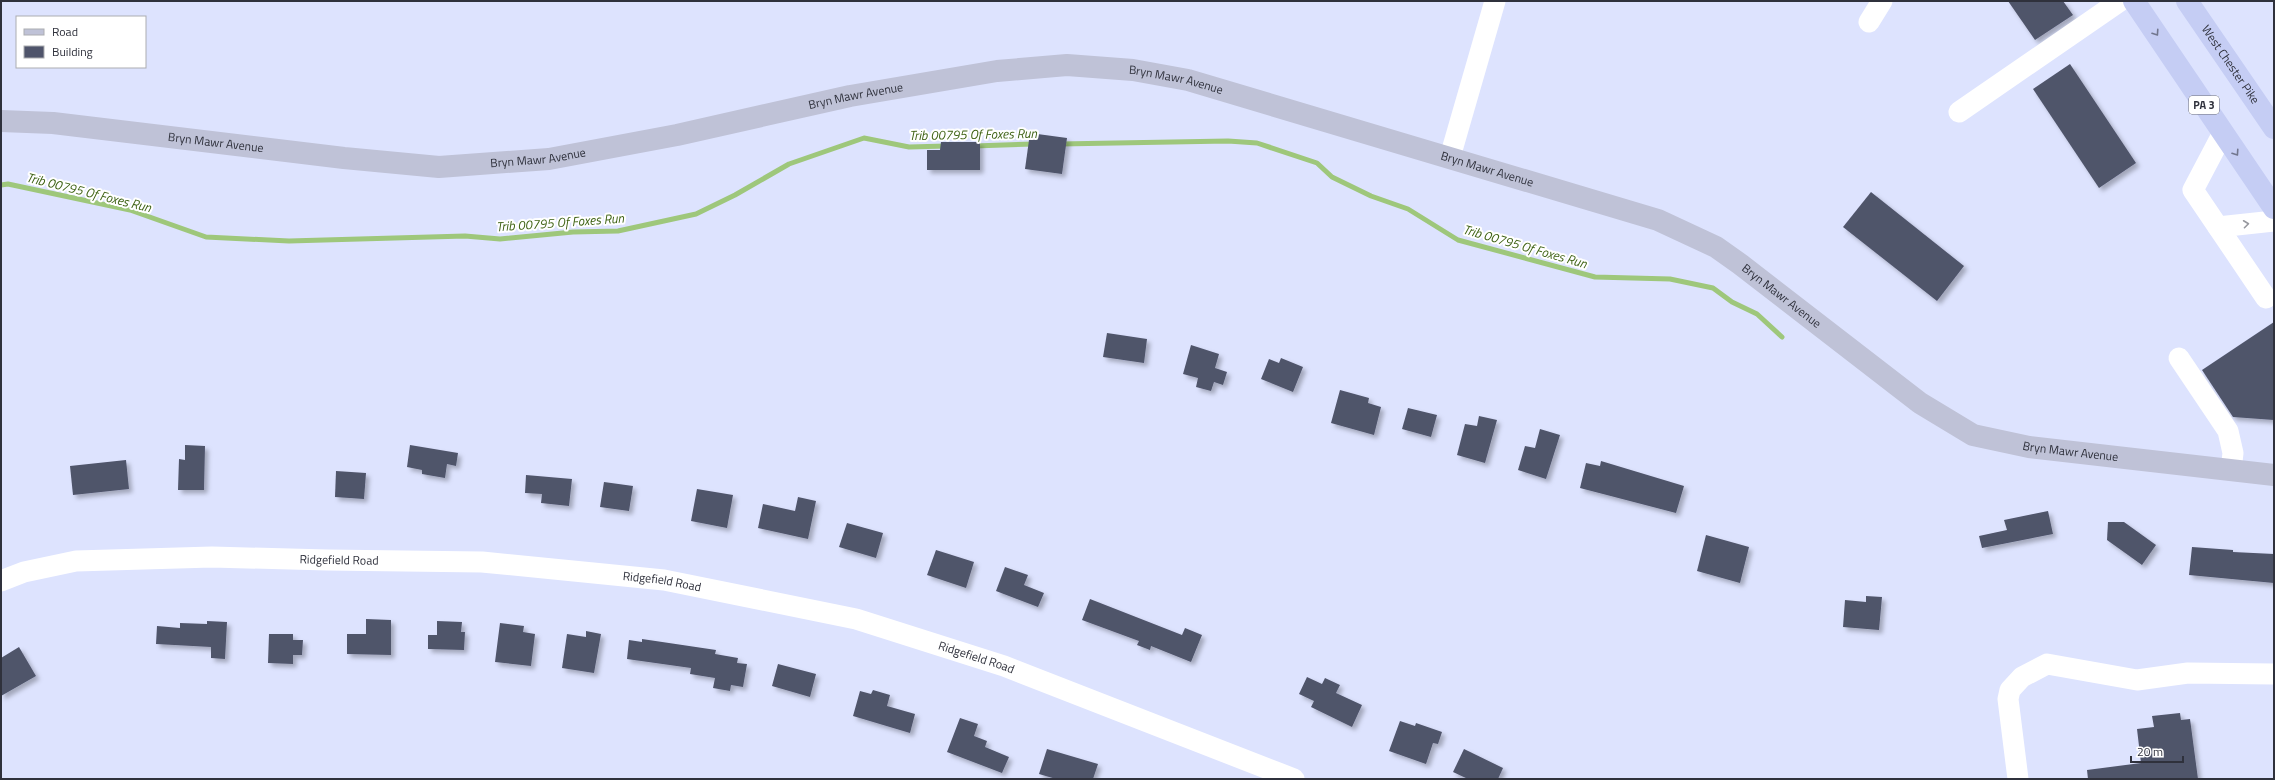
<svg xmlns="http://www.w3.org/2000/svg" width="2275" height="780" viewBox="0 0 2275 780" font-family="'Titillium Web',sans-serif">
<style>
.lines{fill:none;stroke-linecap:round;stroke-linejoin:round}
.stream{stroke:#9ec77b;stroke-width:5}
.building{fill:#4f546b;filter:url(#shadow)}
.minor{stroke:#fff;stroke-width:21}
.major{stroke:#bfc2d7;stroke-width:22}
.highway{stroke:#c5cdf4;stroke-width:22}
.oneway{stroke:#72778f}
.oneway2{stroke:#97989e}
.labels{text-anchor:middle;stroke-width:4;stroke-linejoin:round;paint-order:stroke}
.shield{fill:#fff;stroke:#6d6f76;stroke-width:1}
.shield-label{font-size:11px;font-weight:bold;fill:#2f313c}
.street-label{font-size:12px;fill:#2f313c;stroke:#fff}
.water-label{font-size:13px;font-style:italic;fill:#3e6214;stroke:#fff}
</style>
<defs>
<filter id="shadow"><feDropShadow dx="3.5" dy="3.5" stdDeviation="2" flood-color="#0004"/></filter>
</defs>
<rect width="100%" height="100%" fill="#dde3fe"/>
<g class="lines">
<g class="stream">
<path d="M1060 144 1228 141 1257 143 1317 163 1332 177 1371 196 1408 209 1458 240 1595 277 1670 279 1713 288 1732 302 1757 314 1782 337"/>
<path d="M974 146 1034 144"/>
<path d="M1 185 8 184 130 210 206 237 289 241 465 236 500 239 573 232 618 231 696 214 735 195 789 164 864 138 909 147 946 146"/>
</g>
</g>
<g class="building">
<path d="M2008 1H2063L2073 15 2035 40Z"/>
<path d="M2070 64 2136 163 2099 188 2033 89Z"/>
<path d="M1030 133 1067 138 1062 174 1025 169Z"/>
<path d="M941 142H980V170H927V150H940Z"/>
<path d="M1871 192 1964 266 1937 301 1843 227Z"/>
<path d="M2274 322V420L2233 417 2202 370Z"/>
<path d="M1107 333 1147 339 1144 363 1103 357Z"/>
<path d="M1191 345 1219 354 1215 368 1227 372 1223 385 1214 382 1211 391 1196 387 1198 378 1183 374Z"/>
<path d="M1281 358 1303 367 1293 392 1261 379 1269 359 1279 363Z"/>
<path d="M1340 390 1369 398 1368 403 1381 407 1374 435 1331 423Z"/>
<path d="M1408 408 1437 415 1431 437 1402 429Z"/>
<path d="M1479 416 1497 420 1485 463 1457 455 1465 424 1477 426Z"/>
<path d="M1540 429 1560 435 1546 479 1518 470 1525 446 1535 448Z"/>
<path d="M185 445 205 446 204 490H178L179 459 185 460Z"/>
<path d="M410 445 458 453 456 466 447 464 445 478 422 474V470L407 467Z"/>
<path d="M126 460 129 489 73 495 70 466Z"/>
<path d="M1601 461 1684 486 1676 513 1580 488 1586 463 1600 466Z"/>
<path d="M336 471 366 473 364 499 335 497Z"/>
<path d="M526 475 572 479 569 506 541 503 542 494 525 493Z"/>
<path d="M604 482 633 486 629 511 600 507Z"/>
<path d="M697 489 733 495 727 528 691 521Z"/>
<path d="M798 497 816 501 808 539 758 528 763 504 795 511Z"/>
<path d="M2048 511 2053 534 1982 548 1979 536 2007 530 2004 520Z"/>
<path d="M2108 522H2124L2156 545 2142 565 2107 540Z"/>
<path d="M847 523 883 533 876 558 839 547Z"/>
<path d="M1706 535 1749 547 1740 583 1697 571Z"/>
<path d="M2192 547 2233 550V552L2274 554V583L2189 575Z"/>
<path d="M936 550 974 562 966 588 927 575Z"/>
<path d="M1005 567 1028 575 1024 585 1044 593 1038 607 996 591Z"/>
<path d="M1866 596 1882 597 1879 630 1843 627 1845 600 1866 602Z"/>
<path d="M1090 599 1182 635 1185 628 1202 635 1191 662 1151 646 1150 650 1137 645 1139 641 1082 620Z"/>
<path d="M366 619 391 620V655L347 654V634H366Z"/>
<path d="M207 621 227 622 225 659 211 658V647L156 644 157 626 180 628V623L207 624Z"/>
<path d="M437 621 462 622 461 632H465L464 650 428 649V635H437Z"/>
<path d="M500 623 524 626 523 632 535 634 531 666 495 662Z"/>
<path d="M586 631 601 634 594 673 562 668 567 634 586 637Z"/>
<path d="M269 634H293V640H303L302 655H293V664L268 663Z"/>
<path d="M642 639 716 650 715 654 738 658 737 663 747 664 743 687 731 685 730 691 713 688 715 678 690 674 691 668 627 659 629 640 642 642Z"/>
<path d="M19 647 36 676 1 696V658Z"/>
<path d="M778 664 816 674 810 697 772 686Z"/>
<path d="M1307 677 1322 684 1325 678 1340 685 1336 693 1362 705 1352 727 1311 707 1314 701 1299 694Z"/>
<path d="M873 690 890 695 887 706 915 714 910 733 853 716 860 691 871 694Z"/>
<path d="M2180 713 2181 720 2190 719 2198 779H2088L2087 770 2141 763 2137 729 2154 727 2152 716Z"/>
<path d="M960 718 978 724 974 736 987 741 985 747 1009 757 1002 773 947 752Z"/>
<path d="M1400 721 1415 726 1416 723 1442 732 1438 744 1433 743 1426 764 1389 751Z"/>
<path d="M1047 749 1098 764 1093 779H1056L1039 774Z"/>
<path d="M1464 749 1503 768 1498 779H1468L1453 772Z"/>
</g>
<g class="lines">
<g class="minor">
<path d="M1869 22 1882 1"/>
<path d="M1959 112 2120 1"/>
<path d="M2223 133 2193 190 2266 298"/>
<path d="M1450 157 1495 1"/>
<path d="M2218 227 2274 221"/>
<path d="M2179 358 2228 431 2233 453 2231 470"/>
<path id="s1" d="M1 581 24 572 76 561 212 557 327 560 482 562 664 580 856 619 1004 666 1294 779"/>
<path d="M2018 779 2008 699 2010 690 2022 677 2047 664 2137 680 2188 673 2274 674"/>
</g>
<path class="major" id="s2" d="M1 121 53 123 344 158 439 167 549 159 677 135 850 96 997 71 1067 65 1133 70 1188 80 1658 220 1716 247 1740 264 1920 403 1973 435 2029 447 2274 475"/>
<g class="highway">
<path d="M2134 1 2274 208"/>
<path id="s3" d="M2187 1 2274 128"/>
</g>
</g>
<defs><path id="oneway-chevron" d="M-2-3.5L2.5 0L-2 3.5" fill="none" stroke-width="1.6" stroke-linecap="round" stroke-linejoin="round"/></defs>
<g class="oneway">
<use href="#oneway-chevron" transform="translate(2156 33) rotate(56)"/>
<use href="#oneway-chevron" transform="translate(2236 153) rotate(56)"/>
</g>
<use class="oneway2" href="#oneway-chevron" transform="translate(2246 224) rotate(-7)"/>
<g class="labels">
<rect class="shield" x="2189" y="96" width="30" height="18" rx="3"/>
<g class="shield-label">
<text x="2204" y="109">PA 3</text>
</g>
<g class="street-label">
<text dy="4" stroke="none"><textPath href="#s3" startOffset="77">West Chester Pike</textPath></text>
<text dy="4" stroke="none"><textPath href="#s2" startOffset="1188">Bryn Mawr Avenue</textPath></text>
<text dy="4" stroke="none"><textPath href="#s2" startOffset="864">Bryn Mawr Avenue</textPath></text>
<text dy="4" stroke="none"><textPath href="#s2" startOffset="216">Bryn Mawr Avenue</textPath></text>
<text dy="4" stroke="none"><textPath href="#s2" startOffset="540">Bryn Mawr Avenue</textPath></text>
<text dy="4" stroke="none"><textPath href="#s2" startOffset="1512">Bryn Mawr Avenue</textPath></text>
<text dy="4" stroke="none"><textPath href="#s2" startOffset="1836">Bryn Mawr Avenue</textPath></text>
<text dy="4" stroke="none"><textPath href="#s2" startOffset="2172">Bryn Mawr Avenue</textPath></text>
<text dy="4" stroke="none"><textPath href="#s1" startOffset="341">Ridgefield Road</textPath></text>
<text dy="4" stroke="none"><textPath href="#s1" startOffset="665">Ridgefield Road</textPath></text>
<text dy="4" stroke="none"><textPath href="#s1" startOffset="989">Ridgefield Road</textPath></text>
</g>
<g class="water-label">
<text transform="translate(973 134) rotate(-1)" y="5">Trib 00795 Of Foxes Run</text>
<text transform="translate(89 192) rotate(14)" y="5">Trib 00795 Of Foxes Run</text>
<text transform="translate(560 222) rotate(-4)" y="5">Trib 00795 Of Foxes Run</text>
<text transform="translate(1525 246) rotate(16)" y="5">Trib 00795 Of Foxes Run</text>
</g>
</g>
<rect width="2275" height="780" fill="none" stroke="#2f313c" stroke-width="4"/>
<rect x="16" y="16" width="130" height="52" fill="#ffffff" stroke="#acadb1"/>
<rect x="24" y="29" width="20" height="6" fill="#bfc2d7" stroke="#acadb1"/>
<text x="52" y="36" font-size="12" fill="#2f313c">Road</text>
<rect x="24" y="46" width="20" height="12" fill="#4f546b" stroke="#acadb1"/>
<text x="52" y="56" font-size="12" fill="#2f313c">Building</text>
<path d="M2131 756v6h52v-6" fill="none" stroke="#2f313c" stroke-width="2"/>
<text x="2137" y="756" font-size="12" fill="#2f313c" stroke="#ffffff" stroke-width="3" paint-order="stroke">20 m</text>
</svg>
